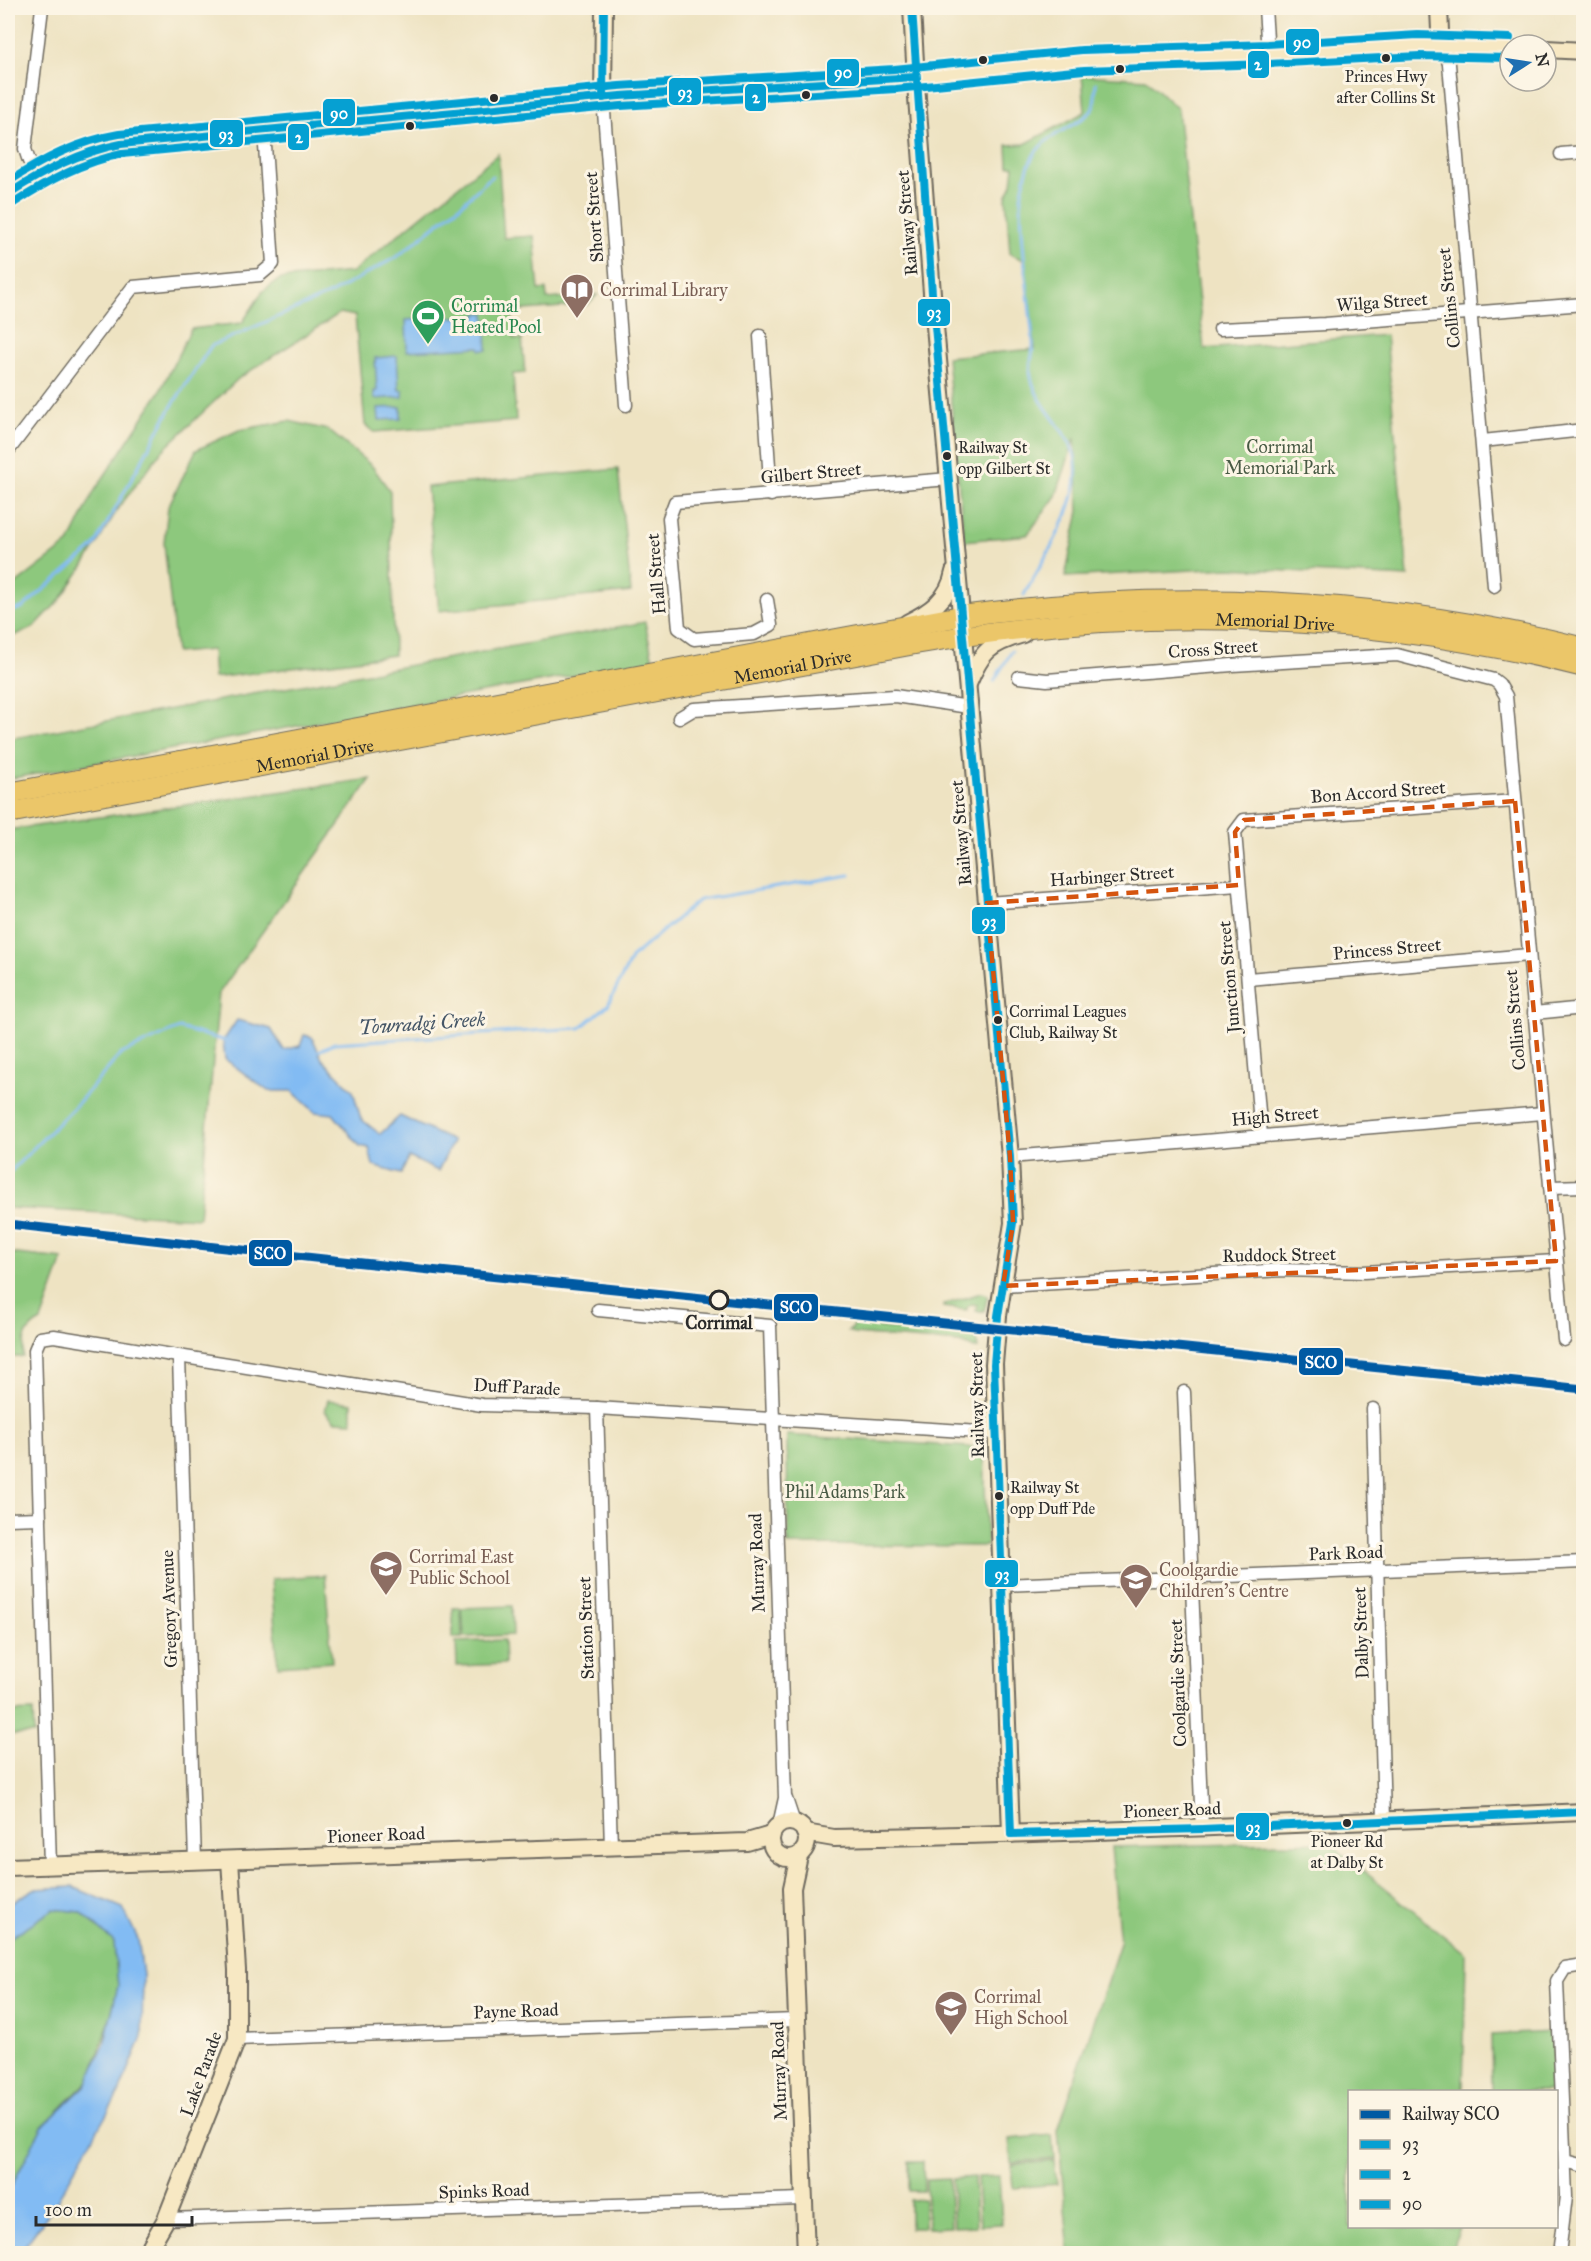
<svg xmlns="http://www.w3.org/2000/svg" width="1591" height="2261" viewBox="0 0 1591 2261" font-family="'IM FELL Great Primer',serif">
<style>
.green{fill:#8dc87d;stroke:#5c7a54;stroke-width:1.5}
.water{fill:#82bbf3;stroke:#56738f;stroke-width:1.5}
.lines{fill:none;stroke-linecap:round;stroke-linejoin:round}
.stream{stroke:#82bbf3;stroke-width:3}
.street-casing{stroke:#6f6b60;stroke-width:15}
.secondary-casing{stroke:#6f6b60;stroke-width:20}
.primary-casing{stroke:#6f6b60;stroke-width:22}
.street{stroke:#fff;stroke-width:12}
.secondary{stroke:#f7e8c3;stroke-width:16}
.primary{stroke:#ebc669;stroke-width:20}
.bus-1-casing{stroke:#fcf5e5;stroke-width:12}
.bus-2-casing{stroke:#fcf5e5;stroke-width:12}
.bus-3-casing{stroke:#fcf5e5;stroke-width:12}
.bus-1{stroke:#06a0d2;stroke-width:8}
.bus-2{stroke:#06a0d2;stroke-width:8}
.bus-3{stroke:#06a0d2;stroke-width:8}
.rail-1-casing{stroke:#fcf5e5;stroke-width:14}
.rail-1{stroke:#005aa3;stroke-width:9}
.marked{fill:none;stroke:#d5540f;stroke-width:4.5;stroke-dasharray:12 8;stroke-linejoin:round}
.bus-dot{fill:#2b2b2b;stroke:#fcf5e5;stroke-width:2}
.stop-dot{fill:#fcf5e5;stroke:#2b2b2b;stroke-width:3}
.labels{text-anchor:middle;stroke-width:6;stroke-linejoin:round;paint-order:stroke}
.bus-label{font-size:16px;fill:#2b2b2b;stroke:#fcf5e5;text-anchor:start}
.street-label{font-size:18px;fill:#2b2b2b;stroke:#fcf5e5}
.education-label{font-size:18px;fill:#785e54;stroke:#fcf5e5;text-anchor:start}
.leisure-label{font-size:18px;fill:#27864d;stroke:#fcf5e5;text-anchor:start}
.park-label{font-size:18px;fill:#485a44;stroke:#fcf5e5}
.stop-label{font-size:18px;font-weight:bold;fill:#2b2b2b;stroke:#fcf5e5}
.water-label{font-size:20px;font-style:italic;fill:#455667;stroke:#fcf5e5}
.line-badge{stroke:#fcf5e5;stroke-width:2}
.badge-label{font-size:16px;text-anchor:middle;font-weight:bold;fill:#fff}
</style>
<rect width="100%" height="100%" fill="#fcf5e5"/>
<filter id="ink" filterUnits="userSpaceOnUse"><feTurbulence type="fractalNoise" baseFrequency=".0167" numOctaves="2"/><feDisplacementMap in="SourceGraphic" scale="12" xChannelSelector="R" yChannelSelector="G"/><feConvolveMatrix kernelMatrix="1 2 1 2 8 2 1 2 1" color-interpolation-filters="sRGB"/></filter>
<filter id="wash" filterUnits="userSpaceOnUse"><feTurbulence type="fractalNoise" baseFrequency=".008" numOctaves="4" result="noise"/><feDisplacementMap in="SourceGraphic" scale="24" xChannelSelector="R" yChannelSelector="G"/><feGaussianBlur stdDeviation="1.35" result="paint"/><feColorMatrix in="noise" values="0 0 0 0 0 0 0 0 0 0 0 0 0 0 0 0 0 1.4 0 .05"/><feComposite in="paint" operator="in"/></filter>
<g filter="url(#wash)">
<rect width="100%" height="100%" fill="#eee3c2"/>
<g class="green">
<path d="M1082 75 1146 79 1178 109 1204 349 1386 335 1408 577 1230 568 1065 577 1079 511 1075 438 1056 496 1027 535 964 541 947 357 1035 349 1024 260 1010 254 1006 197 1012 184 1014 166H1008L1007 145 1025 144 1085 112Z"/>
<path d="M498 154 504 238 534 236 539 290 546 289 547 299 597 295 587 305 512 311 514 339H522L525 373 513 374 516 421 374 432 365 425 355 316 340 313 239 378 160 453 117 510 90 556 60 600 33 628 8 638V587H12L69 543 95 490 159 393 191 329 242 323 263 291 280 279 352 272Z"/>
<path d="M289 421 328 430 372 466 390 491 394 655 214 678 212 650 176 653 164 543 168 507 196 450 239 430Z"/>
<path d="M618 469 631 592 439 611 427 487Z"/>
<path d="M645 622 653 661 8 779V739Z"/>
<path d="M371 779 219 993 199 1218 8 1208V830Z"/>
<path d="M8 1253 63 1259 41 1321C25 1329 23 1340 23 1357H8Z"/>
<path d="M981 1293 988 1295 984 1311H976L977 1305 971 1304 967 1307V1310L943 1307V1305Z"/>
<path d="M853 1324 976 1337 978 1349 959 1343 854 1334 848 1331 853 1328Z"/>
<path d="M328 1400 352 1403V1422L335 1421 325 1411Z"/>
<path d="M787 1435 984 1448 987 1546 788 1545Z"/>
<path d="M325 1575 332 1662 278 1666 271 1579Z"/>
<path d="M512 1606 513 1635 464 1637 462 1608Z"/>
<path d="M453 1608H461L462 1638H453Z"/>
<path d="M504 1640 505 1664 457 1666 456 1642Z"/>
<path d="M33 1711 34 1734 8 1735V1712Z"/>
<path d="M1328 1842 1466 1954 1463 2091 1350 2092V2226L1459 2227 1452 2250 1325 2254 1069 2253 1058 2130 1120 1943 1111 1847Z"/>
<path d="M54 1909 81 1912 114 1942 118 1986 110 2019 90 2079 42 2127 8 2193V1937Z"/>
<path d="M1552 2032 1555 2091H1492L1491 2035Z"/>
<path d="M1052 2135 1054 2159 1011 2163 1009 2139Z"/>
<path d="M1054 2161 1057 2184 1013 2188 1011 2165Z"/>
<path d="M909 2162H923L924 2191H909Z"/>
<path d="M999 2176 1002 2224 980 2225 977 2177Z"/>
<path d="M974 2177 976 2226 954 2227 952 2179Z"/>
<path d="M949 2179 951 2227 928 2228 926 2180Z"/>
<path d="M924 2199V2228H910V2200Z"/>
</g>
<g class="water">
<path d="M478 313H485L487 350H480L479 347 407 351 406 320 477 316Z"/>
<path d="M397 356 399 390H403V397L374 399V391H377L375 358Z"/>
<path d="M401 407V419L379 420 378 408Z"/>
<path d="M237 1020 271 1029 284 1050 300 1046 304 1035 312 1037 322 1059 353 1091 361 1119 380 1134 400 1116 453 1141 438 1171 409 1157 401 1174 373 1166 369 1148 360 1146 333 1114 315 1112 292 1091H268L225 1059 223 1041Z"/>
<path d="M73 1887 123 1908 138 1939 143 1975 142 2037 119 2093 52 2209 20 2253H8V2193L42 2127 86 2085 104 2045 118 1986 114 1942 81 1912 54 1909 8 1939V1905L34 1889Z"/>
</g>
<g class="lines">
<g class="stream">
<path d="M1024 595C1044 558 1091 491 1072 448 1061 423 1037 405 1031 377 1028 365 1034 354 1033 342 1029 295 1021 248 1021 201 1021 192 1024 183 1026 174 1034 144 1049 139 1074 124 1080 120 1088 116 1092 110 1096 103 1095 91 1096 83"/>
<path d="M8 612 22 608 94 547 173 404 211 346 332 293 398 256 461 205 492 176"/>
<path d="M994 681 1012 651"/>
<path d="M315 1053 334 1043 580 1028 608 1005 632 957 699 900 850 875"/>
<path d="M8 1174 79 1102 121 1054 179 1028 226 1041"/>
</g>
</g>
</g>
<g filter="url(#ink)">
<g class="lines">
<defs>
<g id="street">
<path d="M1265 8 1268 54"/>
<path d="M1443 45 1449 64 1494 586"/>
<path d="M603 98 626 405"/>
<path d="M1561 154 1584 152"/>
<path d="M37 175 29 161 25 149 42 8"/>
<path d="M1220 329 1325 324 1584 304"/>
<path d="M760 336 771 495"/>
<path d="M1483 441 1584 430"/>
<path d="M8 451 133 287 260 275 273 264 264 131"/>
<path d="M767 600 771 625 754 634 694 639 679 628 669 518 675 502 949 479"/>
<path d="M1019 677 1047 680 1232 665 1397 655 1494 680 1499 684 1506 696 1564 1340"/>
<path d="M679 718 694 709 895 696 969 707"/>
<path d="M987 903 1239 885"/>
<path d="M1248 979 1529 955"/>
<path d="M1534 1013 1584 1008"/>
<path d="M1261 1135 1235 832 1244 820 1515 801"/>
<path d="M1010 1157 1543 1113"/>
<path d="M1550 1187 1584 1186"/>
<path d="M1003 1286 1282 1270 1364 1272 1556 1261"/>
<path d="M598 1310 770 1326 785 1798 779 1825"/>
<path d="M179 1357 195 1861"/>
<path d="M1184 1392 1202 1829"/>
<path d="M597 1408 611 1847"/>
<path d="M1373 1409 1384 1820"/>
<path d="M8 1519 40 1518"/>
<path d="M1001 1585 1584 1562"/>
<path d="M786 1799 794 1823"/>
<path d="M50 1866 35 1350 40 1338 54 1336 482 1405 597 1408 996 1433"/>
<path d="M237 2039 796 2020"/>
<path d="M1565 2161 1584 2166"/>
<path d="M166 2219 803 2199"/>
<path d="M1559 2254 1566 2196 1557 1981 1565 1968 1584 1965"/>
</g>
<g id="secondary">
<path d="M912 8 917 98 932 293 1010 1157 1013 1223 998 1316 994 1364 1011 1834"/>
<path d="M1439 8 1440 31 1443 45"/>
<path d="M1546 49 1584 51"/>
<path d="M603 98 604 8"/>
<path d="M8 194C43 171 78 150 121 144L620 96 895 79 1083 60 1268 54 1419 45 1510 48"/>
<path d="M907 623C930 612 949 599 954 572"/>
<path d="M968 684C981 652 989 644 1023 634"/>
<circle cx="789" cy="1840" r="18"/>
<path d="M805 1833 834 1838C1084 1833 1334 1823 1584 1812"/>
<path d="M799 1856 792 1888 806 2254"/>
<path d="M8 1867 747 1842 771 1835"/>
<path d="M146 2254 166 2219 237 2039V1970L230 1860"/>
</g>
<g id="primary">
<path d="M8 793 961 616C1167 588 1382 597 1584 648"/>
<path id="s1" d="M8 813 915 644C1136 605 1366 612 1584 667"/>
</g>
</defs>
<use href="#street" class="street-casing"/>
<use href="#secondary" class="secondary-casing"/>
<use href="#primary" class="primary-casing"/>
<use href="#street" class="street"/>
<use href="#secondary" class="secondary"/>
<use href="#primary" class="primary"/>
<defs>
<g id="bus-1">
<path d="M912 8 932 293 1010 1157 1013 1223 998 1316 994 1364 1011 1834"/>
<path d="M603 98 604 8"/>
<path d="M8 194C44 171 79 152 121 144L620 96 915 77"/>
<path d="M1011 1834 1202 1829 1584 1812"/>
</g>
<path id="bus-2" d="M14 203C48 181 82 162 122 154L621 106 896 89 1084 70 1268 64 1419 56 1510 58"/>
<path id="bus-3" d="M8 182C43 159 78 141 119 134L619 86 894 69 1082 50 1268 44 1418 35 1510 38"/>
</defs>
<use href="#bus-1" class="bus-1-casing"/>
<use href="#bus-2" class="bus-2-casing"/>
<use href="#bus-3" class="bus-3-casing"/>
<use href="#bus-1" class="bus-1"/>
<use href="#bus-2" class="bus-2"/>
<use href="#bus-3" class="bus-3"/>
<defs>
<path id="rail-1" d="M8 1224 324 1259 1584 1389"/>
</defs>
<use href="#rail-1" class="rail-1-casing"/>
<use href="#rail-1" class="rail-1"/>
</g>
</g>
<path class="marked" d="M1515 801 1556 1261 1003 1286 1013 1223 1010 1157 987 903 1239 885 1235 832 1244 820Z"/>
<defs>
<symbol id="library-pin" viewBox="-11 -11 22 30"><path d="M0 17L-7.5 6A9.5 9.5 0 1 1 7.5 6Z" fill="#8d6e63" stroke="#fcf5e5"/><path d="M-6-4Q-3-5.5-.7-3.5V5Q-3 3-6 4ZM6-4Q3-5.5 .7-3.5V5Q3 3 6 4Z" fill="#fff"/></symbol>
<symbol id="stadium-pin" viewBox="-11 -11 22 30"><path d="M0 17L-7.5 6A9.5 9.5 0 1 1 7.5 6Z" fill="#2e9e5b" stroke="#fcf5e5"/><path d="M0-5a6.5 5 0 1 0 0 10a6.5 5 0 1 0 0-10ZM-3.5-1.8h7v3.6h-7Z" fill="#fff"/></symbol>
<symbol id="school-pin" viewBox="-11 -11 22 30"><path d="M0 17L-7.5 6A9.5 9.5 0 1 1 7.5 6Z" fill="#8d6e63" stroke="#fcf5e5"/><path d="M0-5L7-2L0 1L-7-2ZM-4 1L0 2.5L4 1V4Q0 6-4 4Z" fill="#fff"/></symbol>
</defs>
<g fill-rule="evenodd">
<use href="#library-pin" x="558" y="271" width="38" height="52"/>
<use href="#stadium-pin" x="409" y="297" width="38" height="52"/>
<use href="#school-pin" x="367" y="1548" width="38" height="52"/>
<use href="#school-pin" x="1117" y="1561" width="38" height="52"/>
<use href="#school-pin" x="932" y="1988" width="38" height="52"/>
</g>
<g class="bus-dot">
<circle cx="1386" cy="58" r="5"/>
<circle cx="983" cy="60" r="5"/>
<circle cx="1120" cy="69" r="5"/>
<circle cx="806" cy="95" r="5"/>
<circle cx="494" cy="98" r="5"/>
<circle cx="410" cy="126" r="5"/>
<circle cx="947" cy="456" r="5"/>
<circle cx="998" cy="1020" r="5"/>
<circle cx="999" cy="1496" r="5"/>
<circle cx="1347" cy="1823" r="5"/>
</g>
<circle class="stop-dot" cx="719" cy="1300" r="9"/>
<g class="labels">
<g class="bus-label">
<text x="1386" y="82" text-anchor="middle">Princes Hwy<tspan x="1386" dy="21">after Collins St</tspan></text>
<text x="958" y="453">Railway St<tspan x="958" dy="21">opp Gilbert St</tspan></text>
<text x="1009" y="1017">Corrimal Leagues<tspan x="1009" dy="21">Club, Railway St</tspan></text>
<text x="1010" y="1493">Railway St<tspan x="1010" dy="21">opp Duff Pde</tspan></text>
<text x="1347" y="1847" text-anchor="middle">Pioneer Rd<tspan x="1347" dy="21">at Dalby St</tspan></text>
</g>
<g class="street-label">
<text transform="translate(594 217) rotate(-94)" y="6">Short Street</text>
<text transform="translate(907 223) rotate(-95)" y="6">Railway Street</text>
<text transform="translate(1449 298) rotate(-96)" y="6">Collins Street</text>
<text transform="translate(1382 302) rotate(-4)" y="6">Wilga Street</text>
<text transform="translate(811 473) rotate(-5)" y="6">Gilbert Street</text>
<text transform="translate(656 574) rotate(-95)" y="6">Hall Street</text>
<text dy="6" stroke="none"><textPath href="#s1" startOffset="1284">Memorial Drive</textPath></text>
<text transform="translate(1213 649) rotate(-4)" y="6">Cross Street</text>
<text dy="6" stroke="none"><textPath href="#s1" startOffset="798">Memorial Drive</textPath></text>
<text dy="6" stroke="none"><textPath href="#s1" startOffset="312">Memorial Drive</textPath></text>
<text transform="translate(1378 792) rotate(-4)" y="6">Bon Accord Street</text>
<text transform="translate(961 833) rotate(-95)" y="6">Railway Street</text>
<text transform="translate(1112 876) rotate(-4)" y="6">Harbinger Street</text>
<text transform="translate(1387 949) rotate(-5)" y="6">Princess Street</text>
<text transform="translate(1229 977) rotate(-95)" y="6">Junction Street</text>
<text transform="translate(1515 1020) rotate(-95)" y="6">Collins Street</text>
<text transform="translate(1275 1116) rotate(-5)" y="6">High Street</text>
<text transform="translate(1279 1255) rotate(-1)" y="6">Ruddock Street</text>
<text transform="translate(517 1387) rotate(3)" y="6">Duff Parade</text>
<text transform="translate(977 1405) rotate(-91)" y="6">Railway Street</text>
<text transform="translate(1346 1553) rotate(-2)" y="6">Park Road</text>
<text transform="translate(757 1563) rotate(-92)" y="6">Murray Road</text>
<text transform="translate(169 1609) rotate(-92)" y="6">Gregory Avenue</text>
<text transform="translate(586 1628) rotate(-92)" y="6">Station Street</text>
<text transform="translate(1361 1633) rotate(-92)" y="6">Dalby Street</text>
<text transform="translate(1178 1683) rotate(-92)" y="6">Coolgardie Street</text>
<text transform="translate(1172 1810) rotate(-2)" y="6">Pioneer Road</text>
<text transform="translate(376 1835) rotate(-2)" y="6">Pioneer Road</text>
<text transform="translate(516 2011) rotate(-2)" y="6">Payne Road</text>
<text transform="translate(779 2071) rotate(-92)" y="6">Murray Road</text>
<text transform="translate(201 2074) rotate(-70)" y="6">Lake Parade</text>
<text transform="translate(484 2191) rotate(-2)" y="6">Spinks Road</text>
</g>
<g class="education-label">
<text x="600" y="296">Corrimal Library</text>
<text x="409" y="1563">Corrimal East<tspan x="409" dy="21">Public School</tspan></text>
<text x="1159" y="1576">Coolgardie<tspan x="1159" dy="21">Children's Centre</tspan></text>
<text x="974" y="2003">Corrimal<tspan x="974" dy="21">High School</tspan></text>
</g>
<g class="leisure-label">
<text x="451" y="312">Corrimal<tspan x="451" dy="21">Heated Pool</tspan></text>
</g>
<g class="park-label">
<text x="1280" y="453">Corrimal<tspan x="1280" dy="21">Memorial Park</tspan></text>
<text x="845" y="1498">Phil Adams Park</text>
</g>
<g class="stop-label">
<text x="719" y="1329">Corrimal</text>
</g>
<g class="water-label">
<text transform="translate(422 1023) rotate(-4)" y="7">Towradgi Creek</text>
</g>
</g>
<g class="line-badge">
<rect x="1285" y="28" width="35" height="28" rx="6" fill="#06a0d2"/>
<rect x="1247" y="50" width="23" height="29" rx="6" fill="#06a0d2"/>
<rect x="826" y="58" width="34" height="29" rx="6" fill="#06a0d2"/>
<rect x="668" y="77" width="34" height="29" rx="6" fill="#06a0d2"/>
<rect x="744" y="83" width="23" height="29" rx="6" fill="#06a0d2"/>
<rect x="322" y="98" width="34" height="29" rx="6" fill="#06a0d2"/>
<rect x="209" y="119" width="35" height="29" rx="6" fill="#06a0d2"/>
<rect x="287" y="123" width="23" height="28" rx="6" fill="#06a0d2"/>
<rect x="917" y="298" width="34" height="29" rx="6" fill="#06a0d2"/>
<rect x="971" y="906" width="35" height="29" rx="6" fill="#06a0d2"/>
<rect x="248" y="1239" width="45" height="28" rx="6" fill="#005aa3"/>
<rect x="773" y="1293" width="46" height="29" rx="6" fill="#005aa3"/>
<rect x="1298" y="1347" width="46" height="29" rx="6" fill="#005aa3"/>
<rect x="984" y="1559" width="35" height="29" rx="6" fill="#06a0d2"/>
<rect x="1235" y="1812" width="35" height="29" rx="6" fill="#06a0d2"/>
</g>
<g class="badge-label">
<text x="1302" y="48">90</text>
<text x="1258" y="70">2</text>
<text x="843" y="78">90</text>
<text x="685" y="98">93</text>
<text x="756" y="103">2</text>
<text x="339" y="119">90</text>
<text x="226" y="140">93</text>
<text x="299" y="143">2</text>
<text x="934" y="318">93</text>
<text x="989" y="927">93</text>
<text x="270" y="1259">SCO</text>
<text x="796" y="1313">SCO</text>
<text x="1321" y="1368">SCO</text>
<text x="1002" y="1580">93</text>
<text x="1253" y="1833">93</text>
</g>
<rect width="1591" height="2261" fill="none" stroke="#fcf5e5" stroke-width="30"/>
<rect x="1348" y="2090" width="210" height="138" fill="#fcf5e5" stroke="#a8a49b" stroke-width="1.5"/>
<rect x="1360" y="2110" width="30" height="9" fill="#005aa3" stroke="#a8a49b" stroke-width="1.5"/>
<text x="1402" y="2120" font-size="18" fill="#2b2b2b">Railway SCO</text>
<rect x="1360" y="2140" width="30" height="9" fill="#06a0d2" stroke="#a8a49b" stroke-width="1.5"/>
<text x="1402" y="2150" font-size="18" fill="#2b2b2b">93</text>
<rect x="1360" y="2170" width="30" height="9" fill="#06a0d2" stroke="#a8a49b" stroke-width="1.5"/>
<text x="1402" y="2180" font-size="18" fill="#2b2b2b">2</text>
<rect x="1360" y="2200" width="30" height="9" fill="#06a0d2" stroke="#a8a49b" stroke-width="1.5"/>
<text x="1402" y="2210" font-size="18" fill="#2b2b2b">90</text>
<g transform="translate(1528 63) rotate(78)"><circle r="28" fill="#fcf5e5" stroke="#a8a49b" stroke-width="1.5"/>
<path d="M0-4.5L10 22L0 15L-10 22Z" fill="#1f6fb2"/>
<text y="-9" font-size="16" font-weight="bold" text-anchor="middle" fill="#2b2b2b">N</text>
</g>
<path d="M36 2216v9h156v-9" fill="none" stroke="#2b2b2b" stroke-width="3"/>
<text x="45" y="2216" font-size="18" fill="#2b2b2b" stroke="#fcf5e5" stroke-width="4.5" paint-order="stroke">100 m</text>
</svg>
